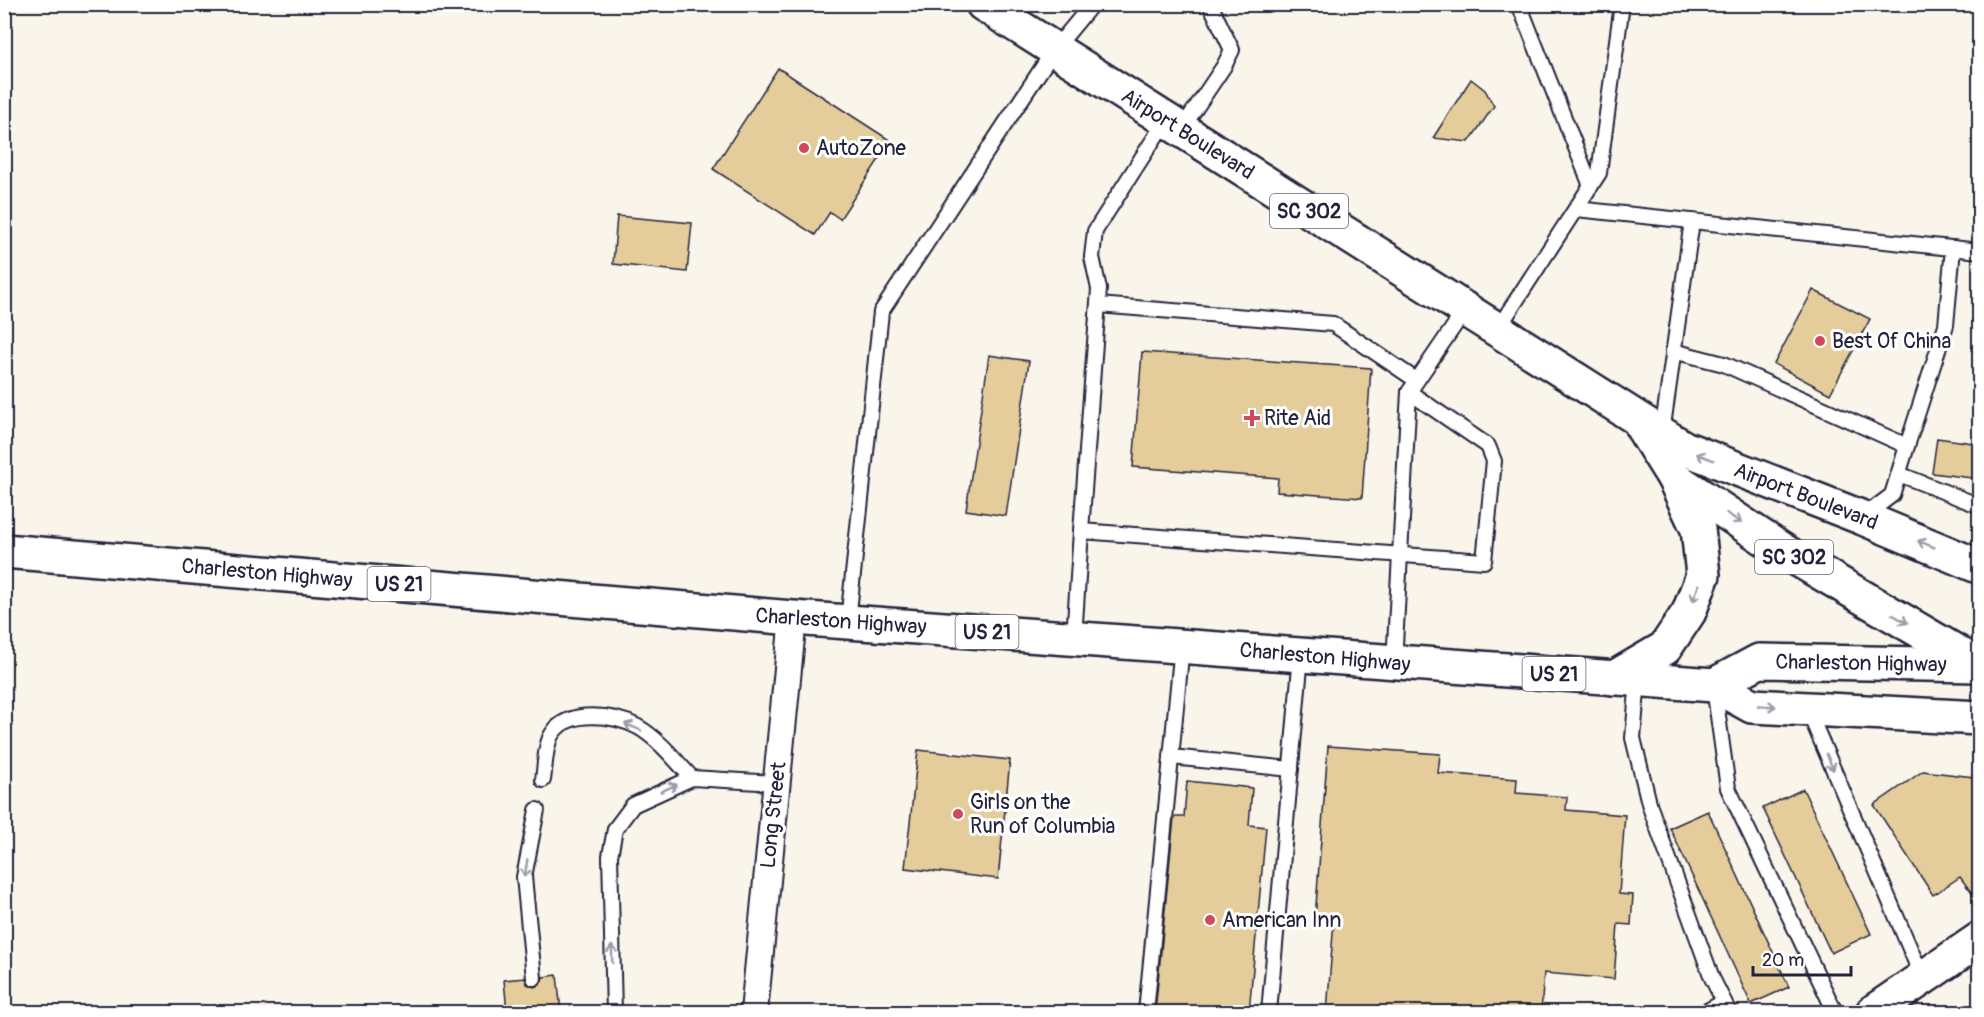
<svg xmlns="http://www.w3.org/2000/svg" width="1984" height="1017" viewBox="0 0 1984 1017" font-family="Pangolin,sans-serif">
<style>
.building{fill:#e5cc9b;stroke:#22223b;stroke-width:1.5}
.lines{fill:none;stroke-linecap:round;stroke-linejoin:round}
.service-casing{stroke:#22223b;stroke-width:18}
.minor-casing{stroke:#22223b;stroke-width:30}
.tertiary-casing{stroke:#22223b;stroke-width:38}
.primary-casing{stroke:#22223b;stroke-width:38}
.service{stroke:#fff;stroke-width:14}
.minor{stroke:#fff;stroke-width:26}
.tertiary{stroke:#fff;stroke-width:33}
.primary{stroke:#fff;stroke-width:33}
.oneway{stroke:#9c9ca7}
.poi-dot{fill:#d1495b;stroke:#fff;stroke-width:2}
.labels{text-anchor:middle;stroke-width:6;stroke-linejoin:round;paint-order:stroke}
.shield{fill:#fff;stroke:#646476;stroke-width:1.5}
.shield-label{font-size:20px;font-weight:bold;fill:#22223b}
.street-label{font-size:21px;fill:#22223b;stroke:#fff}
.poi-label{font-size:21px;fill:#22223b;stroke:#fff;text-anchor:start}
</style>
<rect width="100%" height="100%" fill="#faf5eb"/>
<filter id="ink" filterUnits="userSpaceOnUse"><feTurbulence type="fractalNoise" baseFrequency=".0167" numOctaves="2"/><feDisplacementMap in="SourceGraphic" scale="12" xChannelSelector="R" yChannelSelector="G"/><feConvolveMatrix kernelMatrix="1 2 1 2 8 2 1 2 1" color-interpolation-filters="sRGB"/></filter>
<g filter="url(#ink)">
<g class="building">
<path d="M778 68 891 141 840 219 830 212 815 235 713 169Z"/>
<path d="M1471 79 1485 90 1494 106 1469 142 1433 138Z"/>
<path d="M617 216 692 223 687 272 613 264Z"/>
<path d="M1813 290 1870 319 1830 394 1774 364Z"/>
<path d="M1142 352 1371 368 1362 498 1277 492 1278 478 1133 467Z"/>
<path d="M989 355 1029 361 1006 516 966 510Z"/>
<path d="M1937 438 1980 444V479L1932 473Z"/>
<path d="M1328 746 1440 754 1438 773 1517 779 1516 793 1567 797 1566 810 1625 815 1619 894 1633 895 1631 925 1618 924 1614 979 1544 973 1541 1012H1327L1334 920 1315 919Z"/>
<path d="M918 750 1010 760 998 879 905 868Z"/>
<path d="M1923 771 1974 777 1980 785V904L1960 877 1933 895 1874 805Z"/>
<path d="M1187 781 1252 788 1249 825 1266 827 1249 1012H1155L1174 817H1184Z"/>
<path d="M1803 789 1871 934 1831 953 1763 808Z"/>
<path d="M1708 811 1789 987 1751 1004 1670 828Z"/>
<path d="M557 975 561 1012H507L504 980 525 978 527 984 534 987 540 985 543 977Z"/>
</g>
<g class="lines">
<defs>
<g id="service">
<path d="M1519 4 1591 186"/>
<path d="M1166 120 1095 231 1092 257 1099 289 1081 531 1484 561 1494 461 1488 446 1409 392"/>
<path d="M1181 130 1224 66 1232 50 1210 4"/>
<path d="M1576 209 1980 251"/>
<path d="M1098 305 1333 324 1416 380"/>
<path d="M1497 330 1599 173 1622 4"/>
<path d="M1673 351 1724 364 1907 446 1892 495 1864 516"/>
<path d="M1662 433 1692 221"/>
<path d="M1907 446 1946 325 1953 248"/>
<path d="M1899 474 1980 506"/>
<path d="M848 621 881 312 1054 50 1092 4"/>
<path d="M1074 638 1081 531"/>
<path d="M1394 663 1409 392 1465 310"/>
<path d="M1638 679 1633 738 1650 807 1712 978 1729 1012"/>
<path d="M1714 687 1728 788 1835 1012"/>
<path d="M1808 710 1923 979"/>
<path d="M1171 757 1291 769"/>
<path d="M543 780C545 767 545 745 552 734 568 708 615 715 638 727 659 739 676 761 692 778"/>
<path d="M534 978 524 877 537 810"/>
<path d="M614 1012 610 856 615 829 633 805 692 778 777 783"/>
<path d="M1146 1012 1182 646"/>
<path d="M1269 1012 1301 655"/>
<path d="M1705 1012 1724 1002"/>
</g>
<path id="minor" d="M754 1012 793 618"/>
<path id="tertiary" d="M1873 1012 1980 939"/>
<g id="primary">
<path d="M983 4 1684 448 1863 518 1980 567"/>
<path d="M1642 427 1674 478 1782 550 1980 666"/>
<path d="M4 551 793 618 1714 685 1752 706 1980 718"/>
<path d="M1614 678 1665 648 1689 612 1703 575 1698 529 1674 478"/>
<path d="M1714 685 1759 661 1979 665"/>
</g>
</defs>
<use href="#service" class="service-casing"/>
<use href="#minor" class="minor-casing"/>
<use href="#tertiary" class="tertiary-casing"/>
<use href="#primary" class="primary-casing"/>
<use href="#service" class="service"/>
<use href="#minor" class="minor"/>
<use href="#tertiary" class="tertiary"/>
<use href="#primary" class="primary"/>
</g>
<defs><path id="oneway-shaft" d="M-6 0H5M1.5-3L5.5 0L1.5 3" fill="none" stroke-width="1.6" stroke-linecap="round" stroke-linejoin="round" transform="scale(1.5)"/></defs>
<g class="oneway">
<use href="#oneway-shaft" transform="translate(1705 457) rotate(-159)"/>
<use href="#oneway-shaft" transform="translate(1734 518) rotate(34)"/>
<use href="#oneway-shaft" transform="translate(1926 544) rotate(-157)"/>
<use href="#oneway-shaft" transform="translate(1696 593) rotate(111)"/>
<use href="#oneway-shaft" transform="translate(1900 619) rotate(30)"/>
<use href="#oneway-shaft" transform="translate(1767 706) rotate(3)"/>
<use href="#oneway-shaft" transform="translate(633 727) rotate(-157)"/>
<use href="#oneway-shaft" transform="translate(1830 762) rotate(67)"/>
<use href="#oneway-shaft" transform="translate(669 788) rotate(-24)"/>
<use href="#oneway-shaft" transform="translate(526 868) rotate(99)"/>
<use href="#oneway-shaft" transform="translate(612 954) rotate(-92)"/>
</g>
</g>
<g class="poi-dot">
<circle cx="804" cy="148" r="6"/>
<circle cx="1820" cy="341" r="6"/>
<path d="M1249 409h6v6h6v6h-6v6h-6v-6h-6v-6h6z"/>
<circle cx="958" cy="814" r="6"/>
<circle cx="1210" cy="920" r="6"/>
</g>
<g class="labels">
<g class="shield">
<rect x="1270" y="194" width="78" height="34" rx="4.5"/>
<rect x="1755" y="540" width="78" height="34" rx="4.5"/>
<rect x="367.5" y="567" width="63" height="34" rx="4.5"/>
<rect x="955.5" y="615" width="63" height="34" rx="4.5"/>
<rect x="1522.5" y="657" width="63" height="34" rx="4.5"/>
</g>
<g class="shield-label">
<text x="1309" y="218">SC 302</text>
<text x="1794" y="564">SC 302</text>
<text x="399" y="591">US 21</text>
<text x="987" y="639">US 21</text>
<text x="1554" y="681">US 21</text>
</g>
<g class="street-label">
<text transform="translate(1188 134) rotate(32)" y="7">Airport Boulevard</text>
<text transform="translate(1806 496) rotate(21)" y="7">Airport Boulevard</text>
<text transform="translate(267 573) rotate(5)" y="7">Charleston Highway</text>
<text transform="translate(841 621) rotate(4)" y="7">Charleston Highway</text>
<text transform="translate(1325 657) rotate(5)" y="7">Charleston Highway</text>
<text transform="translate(1861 663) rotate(1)" y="7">Charleston Highway</text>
<text transform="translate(773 815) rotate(-84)" y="7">Long Street</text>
</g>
<g class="poi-label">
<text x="816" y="155">AutoZone</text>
<text x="1832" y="348">Best Of China</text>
<text x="1264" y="425">Rite Aid</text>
<text x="970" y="809">Girls on the<tspan x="970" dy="24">Run of Columbia</tspan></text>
<text x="1222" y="927">American Inn</text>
</g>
</g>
<rect width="1984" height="1017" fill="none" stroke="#fff" stroke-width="24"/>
<rect x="12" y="12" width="1960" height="993" fill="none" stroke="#22223b" stroke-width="2" filter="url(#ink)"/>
<path d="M1753 966v9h98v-9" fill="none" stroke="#22223b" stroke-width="3"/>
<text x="1762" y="966" font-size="18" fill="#22223b" stroke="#ffffff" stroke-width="4.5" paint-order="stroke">20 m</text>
</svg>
